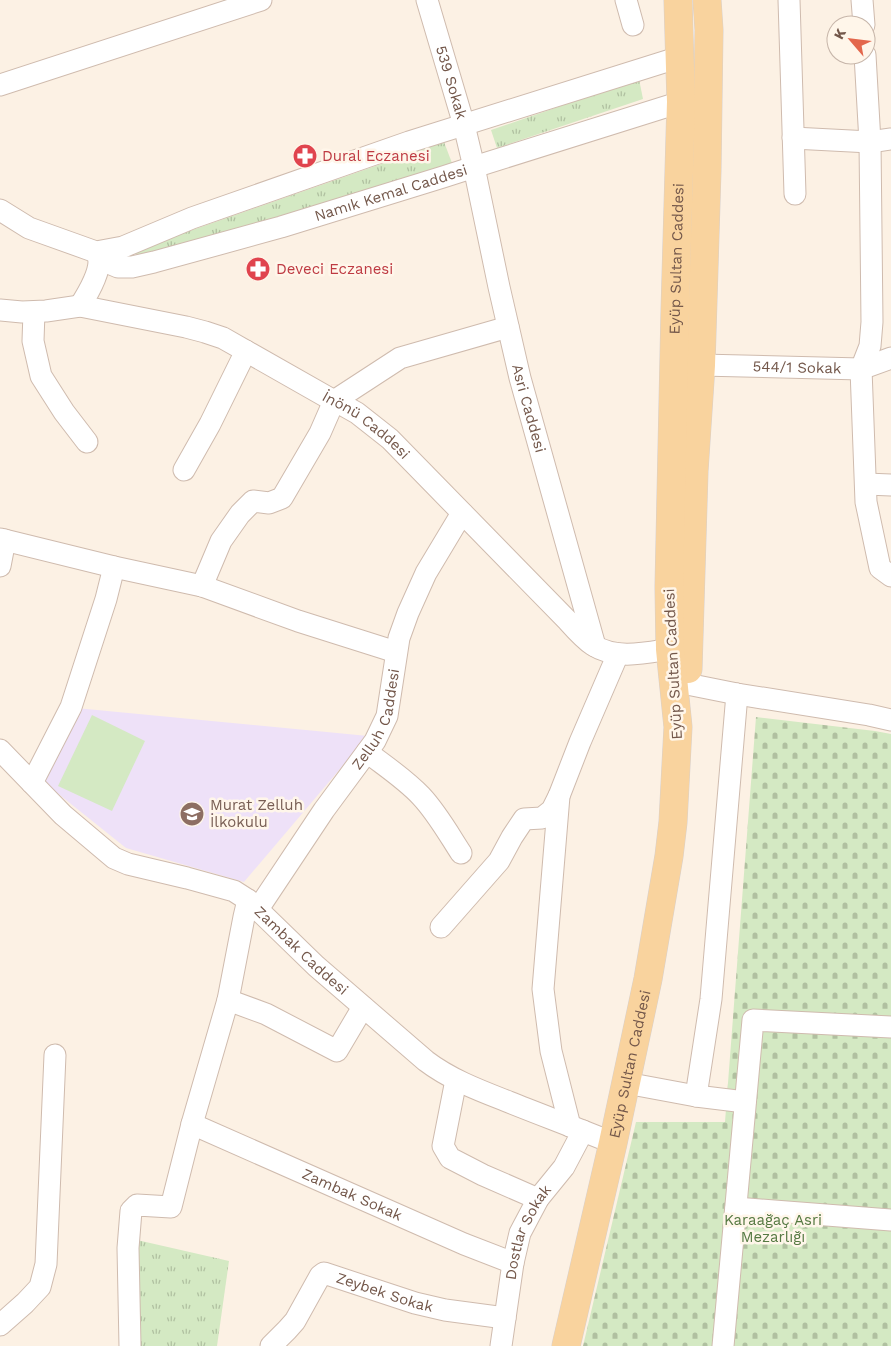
<svg xmlns="http://www.w3.org/2000/svg" width="891" height="1346" viewBox="0 0 891 1346" font-family="'Work Sans',sans-serif">
<style>
.education{fill:#eee1f8}
.grass{fill:url(#grass-tufts)}
.cemetery{fill:url(#cemetery-stones)}
.pitch{fill:#d4e9c3}
.lines{fill:none;stroke-linecap:round;stroke-linejoin:round}
.minor-casing{stroke:#cfbbae;stroke-width:23}
.major-casing{stroke:#d8d0cc;stroke-width:29}
.minor{stroke:#fff;stroke-width:21}
.major{stroke:#f9d39e;stroke-width:28}
.labels{text-anchor:middle;stroke-width:5;stroke-linejoin:round;paint-order:stroke}
.street-label{font-size:15px;fill:#73574a;stroke:#fff6ea}
.health-label{font-size:15px;fill:#be3a42;stroke:#fff6ea;text-anchor:start}
.education-label{font-size:15px;fill:#785e54;stroke:#fff6ea;text-anchor:start}
.park-label{font-size:15px;fill:#557942;stroke:#fff6ea}
</style>
<defs>
<pattern id="grass-tufts" width="24" height="20" patternUnits="userSpaceOnUse" patternTransform="scale(1.25)"><rect width="24" height="20" fill="#d4e9c3"/><path d="M3 7l-1-3M5 7V3M7 7l1-3M15 17l-1-3M17 17v-4M19 17l1-3" fill="none" stroke="#b0c0a0"/></pattern>
<pattern id="cemetery-stones" width="16" height="16" patternUnits="userSpaceOnUse" patternTransform="scale(1.25)"><rect width="16" height="16" fill="#d4e9c3"/><path d="M2 7V4a2 2 0 0 1 4 0v3zM10 15v-3a2 2 0 0 1 4 0v3z" fill="#b0c0a0"/></pattern>
</defs>
<rect width="100%" height="100%" fill="#fcf1e4"/>
<path class="education" d="M76 708 368 736 244 882 126 848 41 780Z"/>
<g class="grass">
<path d="M639 79 643 99 497 148 491 130Z"/>
<path d="M444 142 452 163 328 203 144 254 138 255 134 253 135 250Z"/>
<path d="M137 1240 229 1261 217 1346H136Z"/>
</g>
<path class="cemetery" d="M756 717 875 731 891 734V1346H583L636 1122H725Z"/>
<path class="pitch" d="M92 715 145 741 112 811 58 786Z"/>
<g class="lines">
<defs>
<g id="minor">
<path id="s1" d="M427 0 464 125 474 167 499 287 520 378 595 646"/>
<path d="M626 0 633 25"/>
<path d="M789 0 795 194"/>
<path d="M862 0 864 25"/>
<path d="M865 55 870 142 872 322 870 346 861 369 866 502 880 568 891 576"/>
<path d="M0 85 261 0"/>
<path d="M793 138 870 142 891 139"/>
<path d="M0 210 29 228 96 252 123 247 192 218 409 142 680 57"/>
<path id="s2" d="M99 259 118 267H132L154 262 281 227 443 177 474 167 681 102"/>
<path d="M80 306C87 295 100 273 99 259 99 258 97 253 96 252"/>
<path id="s3" d="M0 310 22 312 46 311 80 306 186 327 205 332 223 338 334 401 341 404 357 413 390 439 568 621C576 630 584 639 593 645 616 660 645 653 670 649"/>
<path d="M34 312 33 341 41 376 64 412 87 442"/>
<path id="s4" d="M701 365 861 369 891 358"/>
<path d="M184 470 210 424 246 351"/>
<path d="M866 484 891 485"/>
<path d="M0 539 114 567 202 586 298 621 396 652"/>
<path d="M0 566 5 540"/>
<path d="M202 586 221 541 240 514 253 501 269 503 282 498 320 433 334 401 400 358 508 327"/>
<path d="M687 684 737 694 869 715 891 720"/>
<path id="s5" d="M0 750 63 815 114 858 128 864 187 878 234 891 248 900 316 966 426 1061C451 1080 481 1091 509 1102 544 1116 579 1129 613 1143"/>
<path d="M367 752C385 766 405 779 421 796 437 813 448 833 461 853"/>
<path d="M32 783 71 707 106 599 114 567"/>
<path id="s6" d="M258 909 324 810 375 741 387 716 399 638 408 613 426 573 462 513"/>
<path d="M441 927 499 861 512 837 524 819 542 818 552 810 559 796"/>
<path d="M228 1000 266 1014 337 1051 363 1007"/>
<path d="M456 1080 443 1146 450 1158 483 1175 538 1199"/>
<path d="M626 1083 696 1096 745 1102"/>
<path d="M696 1096 711 999 737 694"/>
<path id="s7" d="M192 1124 464 1244 513 1263"/>
<path d="M570 1126 551 1051 543 989 559 796 580 742 618 654"/>
<path d="M736 1208 891 1220"/>
<path d="M0 1325 25 1303 40 1287 46 1264 55 1055"/>
<path d="M130 1346 128 1248 131 1211 137 1205 171 1207 192 1124 228 1000 244 917 248 900"/>
<path id="s8" d="M271 1346 287 1330 295 1321 320 1276 324 1273 415 1303 445 1310 505 1318"/>
<path id="s9" d="M501 1346 513 1263 520 1233 538 1199 564 1167 583 1131"/>
<path d="M723 1346 753 1020 891 1027"/>
</g>
<g id="major">
<path d="M688 669 694 471 701 365 707 170 709 30 707 0"/>
<path id="s10" d="M566 1346 613 1143 648 979 669 856 673 822 678 727 670 649 669 587 675 311 681 102 678 0"/>
</g>
</defs>
<use href="#minor" class="minor-casing"/>
<use href="#major" class="major-casing"/>
<use href="#minor" class="minor"/>
<use href="#major" class="major"/>
</g>
<defs>
<symbol id="pharmacy-disc" viewBox="-11 -11 22 22"><circle r="9.5" fill="#e0444e" stroke="#fff6ea"/><path d="M-2-6h4v4h4v4h-4v4h-4v-4h-4v-4h4Z" fill="#fff"/></symbol>
<symbol id="school-disc" viewBox="-11 -11 22 22"><circle r="9.5" fill="#8d6e63" stroke="#fff6ea"/><path d="M0-5L7-2L0 1L-7-2ZM-4 1L0 2.5L4 1V4Q0 6-4 4Z" fill="#fff"/></symbol>
</defs>
<g fill-rule="evenodd">
<use href="#pharmacy-disc" x="291" y="142" width="28" height="28"/>
<use href="#pharmacy-disc" x="244" y="255" width="28" height="28"/>
<use href="#school-disc" x="178" y="800" width="28" height="28"/>
</g>
<g class="labels">
<g class="street-label">
<text dy="5" stroke="none"><textPath href="#s1" startOffset="86">539 Sokak</textPath></text>
<text dy="5" stroke="none"><textPath href="#s2" startOffset="304">Namık Kemal Caddesi</textPath></text>
<text dy="5" stroke="none"><textPath href="#s10" startOffset="1099">Eyüp Sultan Caddesi</textPath></text>
<text dy="5" stroke="none"><textPath href="#s4" startOffset="96">544/1 Sokak</textPath></text>
<text dy="5" stroke="none"><textPath href="#s1" startOffset="421">Asri Caddesi</textPath></text>
<text dy="5" stroke="none"><textPath href="#s3" startOffset="395">İnönü Caddesi</textPath></text>
<text transform="translate(673 664) rotate(-93)" y="5">Eyüp Sultan Caddesi</text>
<text dy="5" stroke="none"><textPath href="#s6" startOffset="226">Zelluh Caddesi</textPath></text>
<text dy="5" stroke="none"><textPath href="#s5" startOffset="372">Zambak Caddesi</textPath></text>
<text dy="5" stroke="none"><textPath href="#s10" startOffset="289">Eyüp Sultan Caddesi</textPath></text>
<text dy="5" stroke="none"><textPath href="#s7" startOffset="175">Zambak Sokak</textPath></text>
<text dy="5" stroke="none"><textPath href="#s9" startOffset="118">Dostlar Sokak</textPath></text>
<text dy="5" stroke="none"><textPath href="#s8" startOffset="155">Zeybek Sokak</textPath></text>
</g>
<g class="health-label">
<text x="322" y="161">Dural Eczanesi</text>
<text x="276" y="274">Deveci Eczanesi</text>
</g>
<g class="education-label">
<text x="210" y="810">Murat Zelluh<tspan x="210" dy="17">İlkokulu</tspan></text>
</g>
<g class="park-label">
<text x="773" y="1225">Karaağaç Asri<tspan x="773" dy="17">Mezarlığı</tspan></text>
</g>
</g>
<g transform="translate(851 40) rotate(298)"><circle r="24" fill="#fff6ea" stroke="#c7b6aa"/>
<path d="M0-4L9 19L0 12L-9 19Z" fill="#e3674c"/>
<text y="-8" font-size="14" font-weight="bold" text-anchor="middle" fill="#73574a">K</text>
</g>
</svg>
